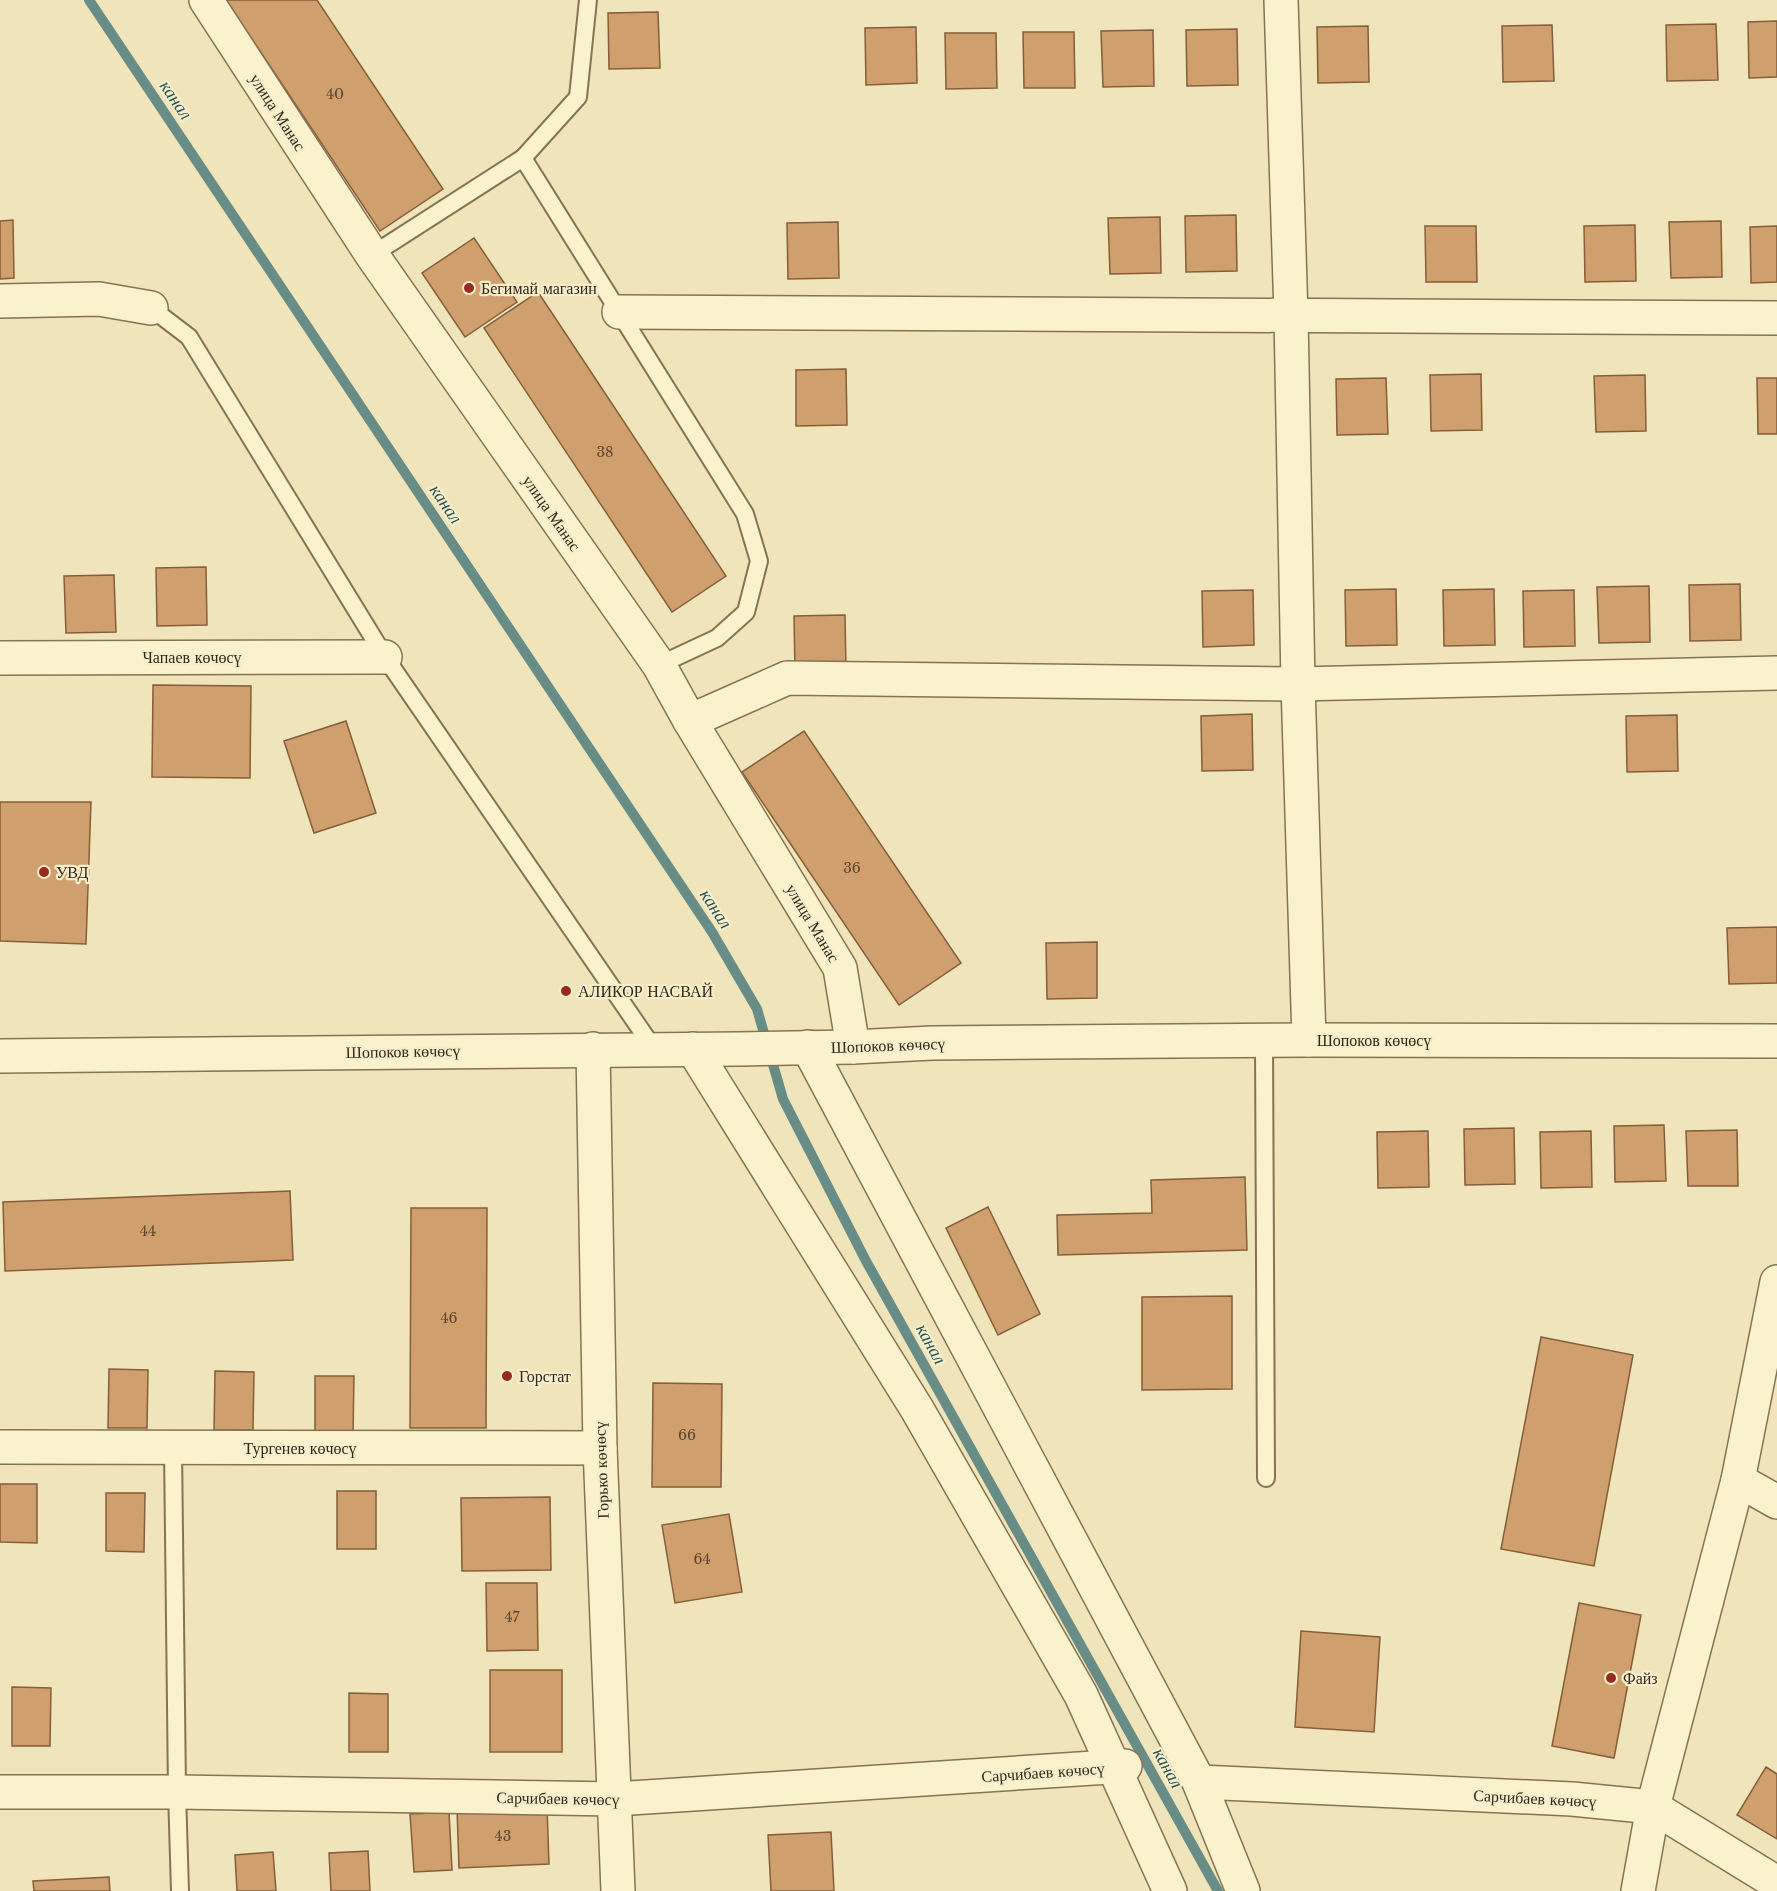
<svg xmlns="http://www.w3.org/2000/svg" width="1777" height="1891" viewBox="0 0 1777 1891" font-family="'Libre Baskerville',serif">
<style>
.lines{fill:none;stroke-linecap:round;stroke-linejoin:round}
.stream{stroke:#678d86;stroke-width:10}
.building{fill:#cf9f6e;stroke:#865e39;stroke-width:1.5}
.service-casing{stroke:#867354;stroke-width:20}
.minor-casing{stroke:#867354;stroke-width:36}
.service{stroke:#faf1cd;stroke-width:16}
.minor{stroke:#faf1cd;stroke-width:33}
.poi-dot{fill:#972b22;stroke:#f6edca;stroke-width:2}
.labels{text-anchor:middle;stroke-width:4.5;stroke-linejoin:round;paint-order:stroke}
.number-label{font-size:14px;fill:#5b462f}
.street-label{font-size:16px;fill:#34291a;stroke:#f6edca}
.poi-label{font-size:16px;fill:#34291a;stroke:#f6edca;text-anchor:start}
.water-label{font-size:18px;font-style:italic;fill:#285455;stroke:#f6edca}
</style>
<rect width="100%" height="100%" fill="#efe4ba"/>
<g class="lines">
<path class="stream" d="M89 0 712 932 757 1009 783 1099 866 1261 1218 1891"/>
</g>
<g class="building">
<path d="M226 0H317L443 189 380 231Z"/>
<path d="M658 12 660 68 609 69 608 13Z"/>
<path d="M1777 21V77L1749 78 1748 22Z"/>
<path d="M1716 24 1718 80 1667 81 1666 25Z"/>
<path d="M1552 25 1554 81 1503 82 1502 26Z"/>
<path d="M1368 26 1369 82 1318 83 1317 27Z"/>
<path d="M916 27 917 83 866 85 865 28Z"/>
<path d="M1237 29 1238 85 1187 86 1186 30Z"/>
<path d="M1153 30 1154 86 1103 87 1101 31Z"/>
<path d="M1023 32H1074L1075 88H1024Z"/>
<path d="M945 33H996L997 88 946 89Z"/>
<path d="M1236 215 1237 271 1186 272 1185 216Z"/>
<path d="M1160 217 1161 273 1110 274 1108 218Z"/>
<path d="M13 220 14 278 0 279V221Z"/>
<path d="M1721 221 1722 277 1671 278 1669 222Z"/>
<path d="M838 222 839 278 788 279 787 223Z"/>
<path d="M1635 225 1636 281 1585 282 1584 226Z"/>
<path d="M1425 226H1476L1477 282H1426Z"/>
<path d="M1777 226V282L1751 283 1750 227Z"/>
<path d="M474 238 517 302 465 337 422 273Z"/>
<path d="M538 292 726 576 672 612 484 328Z"/>
<path d="M846 369 847 425 796 426V370Z"/>
<path d="M1481 374 1482 430 1431 431 1430 375Z"/>
<path d="M1645 375 1646 431 1596 432 1594 376Z"/>
<path d="M1386 378 1388 434 1337 435 1336 379Z"/>
<path d="M1757 378H1777V434H1758Z"/>
<path d="M206 567 207 625 157 626 156 568Z"/>
<path d="M114 575 116 632 66 633 64 576Z"/>
<path d="M1740 584 1741 640 1690 641 1689 585Z"/>
<path d="M1649 586 1650 642 1599 643 1597 587Z"/>
<path d="M1396 589 1397 645 1346 646 1345 590Z"/>
<path d="M1494 589 1495 645 1444 646 1443 590Z"/>
<path d="M1253 590 1254 645 1203 647 1202 591Z"/>
<path d="M1574 590 1575 646 1524 647 1523 591Z"/>
<path d="M845 615 846 671 795 672 794 616Z"/>
<path d="M153 685 251 686 250 778 152 777Z"/>
<path d="M1252 714 1253 770 1202 771 1201 716Z"/>
<path d="M1677 715 1678 771 1627 772 1626 716Z"/>
<path d="M346 721 376 813 314 833 284 741Z"/>
<path d="M804 731 961 963 899 1005 742 772Z"/>
<path d="M0 802H91L86 944 0 941Z"/>
<path d="M1777 927V983L1729 984 1727 928Z"/>
<path d="M1097 942V998L1047 999 1046 943Z"/>
<path d="M1664 1125 1666 1181 1615 1182 1614 1126Z"/>
<path d="M1514 1128 1515 1184 1465 1185 1464 1129Z"/>
<path d="M1737 1130 1738 1186H1688L1686 1131Z"/>
<path d="M1428 1131 1429 1187 1378 1188 1377 1132Z"/>
<path d="M1591 1131 1592 1187 1541 1188 1540 1132Z"/>
<path d="M1245 1177 1247 1250 1058 1255 1057 1215 1152 1213 1151 1180Z"/>
<path d="M290 1191 293 1260 5 1271 3 1202Z"/>
<path d="M988 1207 1040 1314 998 1335 946 1228Z"/>
<path d="M411 1208H487L486 1428H410Z"/>
<path d="M1232 1296V1389L1142 1390V1297Z"/>
<path d="M1541 1337 1633 1355 1594 1566 1501 1549Z"/>
<path d="M109 1369 148 1370 147 1428H108Z"/>
<path d="M215 1371 254 1372 253 1430H214Z"/>
<path d="M315 1376H354L353 1434H315Z"/>
<path d="M653 1383 722 1384 721 1487H652Z"/>
<path d="M0 1484H37V1543L0 1542Z"/>
<rect x="337" y="1491" width="39" height="58"/>
<path d="M106 1493H145L144 1552 106 1551Z"/>
<path d="M550 1497 551 1570 462 1571 461 1498Z"/>
<path d="M729 1514 742 1592 675 1603 662 1525Z"/>
<path d="M486 1583H537L538 1650 487 1651Z"/>
<path d="M1579 1603 1641 1615 1614 1758 1552 1746Z"/>
<path d="M1301 1631 1380 1637 1374 1732 1295 1727Z"/>
<rect x="490" y="1670" width="72" height="82"/>
<path d="M12 1687 51 1688 50 1746H12Z"/>
<path d="M349 1693 388 1694V1752H349Z"/>
<path d="M1766 1767 1777 1774V1839L1737 1815Z"/>
<path d="M547 1806 549 1864 459 1868 457 1809Z"/>
<path d="M449 1812 452 1870 414 1872 410 1814Z"/>
<path d="M831 1832 834 1891H771L768 1835Z"/>
<path d="M368 1851 370 1891H331L329 1853Z"/>
<path d="M273 1852 276 1891H237L235 1855Z"/>
<path d="M109 1877 110 1891H34L33 1881Z"/>
</g>
<g class="lines">
<defs>
<g id="service">
<path d="M523 158 578 97 588 0"/>
<path d="M372 255 523 158 745 514 759 561 746 612 717 638 659 665"/>
<path d="M151 308 189 337 385 657 654 1049"/>
<path d="M1264 1041 1266 1478"/>
<path d="M173 1447 177 1792 180 1891"/>
</g>
<g id="minor">
<path d="M206 0 372 255 659 665 690 721 840 968 853 1047"/>
<path d="M1281 0 1291 315 1298 684 1309 1040"/>
<path d="M0 301 99 299 151 308"/>
<path d="M619 312 1777 318"/>
<path d="M0 658 385 657"/>
<path d="M690 721 787 678 1298 684 1777 673"/>
<path d="M808 1047 1199 1782 1243 1891"/>
<path d="M593 1049 600 1448 618 1891"/>
<path d="M693 1049 917 1409 1081 1695 1170 1891"/>
<path d="M0 1056 739 1049 853 1047 932 1043 1309 1040 1777 1041"/>
<path d="M0 1447 600 1448"/>
<path d="M1738 1480 1777 1502"/>
<path d="M1199 1782 1572 1799 1653 1807 1777 1883"/>
<path d="M0 1792H177L615 1799 1125 1766"/>
<path d="M1638 1891 1653 1807 1738 1480 1777 1282"/>
</g>
</defs>
<use href="#service" class="service-casing"/>
<use href="#minor" class="minor-casing"/>
<use href="#service" class="service"/>
<use href="#minor" class="minor"/>
</g>
<g class="poi-dot">
<circle cx="469" cy="288" r="6"/>
<circle cx="44" cy="872" r="6"/>
<circle cx="566" cy="991" r="6"/>
<circle cx="507" cy="1376" r="6"/>
<circle cx="1611" cy="1678" r="6"/>
</g>
<g class="labels">
<g class="number-label">
<text x="335" y="99">40</text>
<text x="605" y="457">38</text>
<text x="852" y="873">36</text>
<text x="148" y="1236">44</text>
<text x="449" y="1323">46</text>
<text x="687" y="1440">66</text>
<text x="702" y="1564">64</text>
<text x="512" y="1622">47</text>
<text x="503" y="1841">43</text>
</g>
<g class="street-label">
<text transform="translate(278 112) rotate(57)" y="6">улица Манас</text>
<text transform="translate(552 513) rotate(55)" y="6">улица Манас</text>
<text x="192" y="663">Чапаев көчөсү</text>
<text transform="translate(813 923) rotate(59)" y="6">улица Манас</text>
<text x="1374" y="1046">Шопоков көчөсү</text>
<text transform="translate(888 1045) rotate(-2)" y="6">Шопоков көчөсү</text>
<text transform="translate(403 1051) rotate(-1)" y="6">Шопоков көчөсү</text>
<text x="300" y="1454">Тургенев көчөсү</text>
<text transform="translate(601 1470) rotate(-92)" y="6">Горько көчөсү</text>
<text transform="translate(1043 1772) rotate(-4)" y="6">Сарчибаев көчөсү</text>
<text transform="translate(558 1798) rotate(1)" y="6">Сарчибаев көчөсү</text>
<text transform="translate(1535 1798) rotate(3)" y="6">Сарчибаев көчөсү</text>
</g>
<g class="poi-label">
<text x="481" y="294">Бегимай магазин</text>
<text x="56" y="878">УВД</text>
<text x="578" y="997">АЛИКОР НАСВАЙ</text>
<text x="519" y="1382">Горстат</text>
<text x="1623" y="1684">Файз</text>
</g>
<g class="water-label">
<text transform="translate(176 100) rotate(56)" y="6">канал</text>
<text transform="translate(446 504) rotate(56)" y="6">канал</text>
<text transform="translate(716 909) rotate(57)" y="6">канал</text>
<text transform="translate(931 1344) rotate(61)" y="6">канал</text>
<text transform="translate(1168 1768) rotate(61)" y="6">канал</text>
</g>
</g>
</svg>
